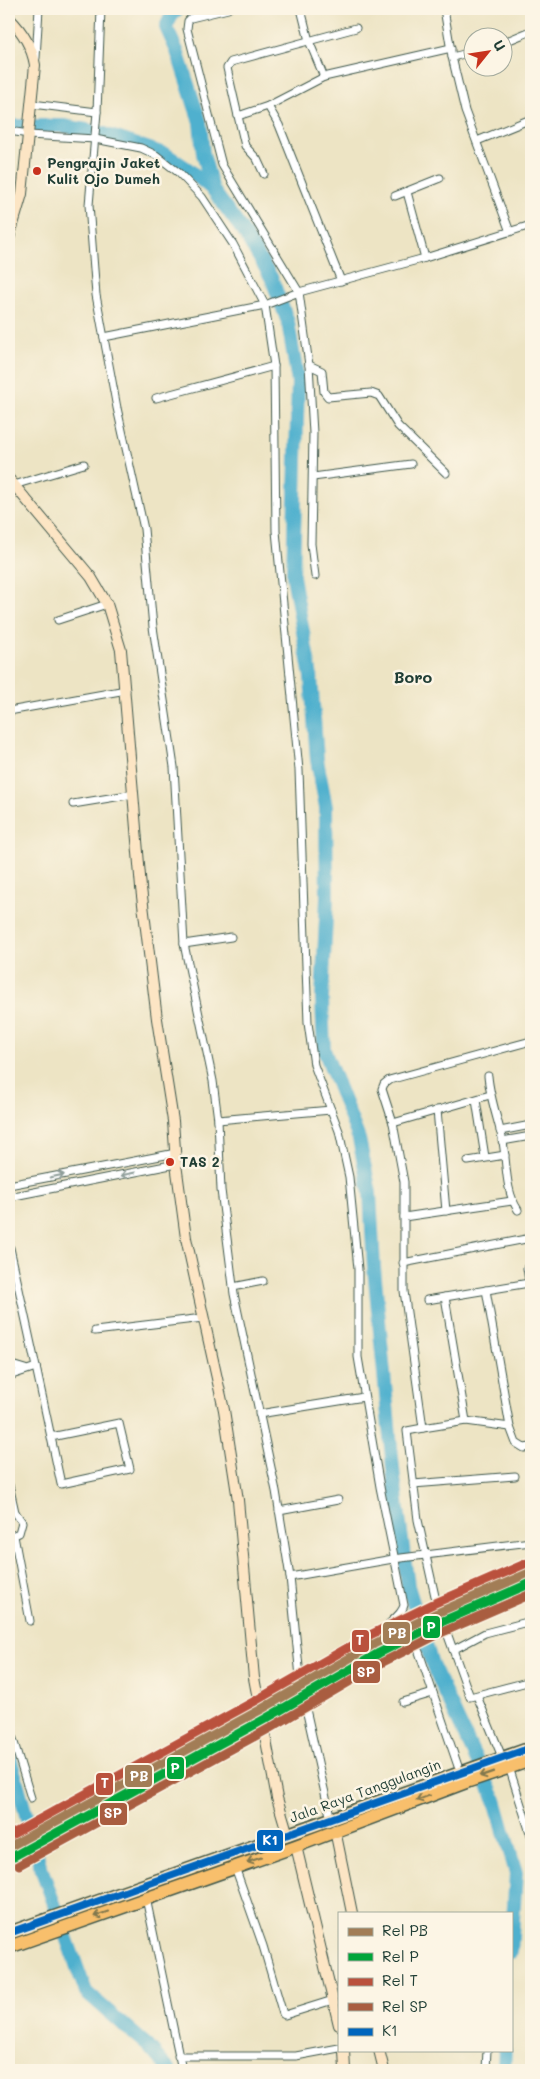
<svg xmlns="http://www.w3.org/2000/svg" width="540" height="2079" viewBox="0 0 540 2079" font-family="Mali,sans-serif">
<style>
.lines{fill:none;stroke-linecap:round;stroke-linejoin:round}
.river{stroke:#4fb0ce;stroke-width:14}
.street-casing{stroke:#3e564a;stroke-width:9}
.secondary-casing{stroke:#3e564a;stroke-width:12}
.highway-casing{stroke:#3e564a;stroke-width:15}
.street{stroke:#fff;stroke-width:7}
.secondary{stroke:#fce5c4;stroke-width:10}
.highway{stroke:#f8bf6c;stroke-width:12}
.bus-1-casing{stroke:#fcf5e5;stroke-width:11}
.bus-1{stroke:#0065bd;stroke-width:8}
.rail-1-casing{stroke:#fcf5e5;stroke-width:12}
.rail-2-casing{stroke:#fcf5e5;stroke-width:12}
.rail-3-casing{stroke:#fcf5e5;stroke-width:12}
.rail-4-casing{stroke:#fcf5e5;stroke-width:12}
.rail-1{stroke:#a27d56;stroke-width:9}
.rail-2{stroke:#00a53a;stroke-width:9}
.rail-3{stroke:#ba513d;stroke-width:9}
.rail-4{stroke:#a95d40;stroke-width:9}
.oneway{stroke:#8f9e9a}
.oneway2{stroke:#81784d}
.poi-dot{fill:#c8321e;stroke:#fcf5e5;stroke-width:2}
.labels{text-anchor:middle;stroke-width:5;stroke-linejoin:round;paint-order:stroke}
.poi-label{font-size:14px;font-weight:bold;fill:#1f3d34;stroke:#fcf5e5;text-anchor:start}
.street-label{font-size:14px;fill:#1f3d34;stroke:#fcf5e5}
.quarter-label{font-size:16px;font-weight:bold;fill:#1f3d34;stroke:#fcf5e5}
.line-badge{stroke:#fcf5e5;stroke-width:2}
.badge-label{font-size:14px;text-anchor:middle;font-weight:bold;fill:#fff}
</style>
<rect width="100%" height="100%" fill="#fcf5e5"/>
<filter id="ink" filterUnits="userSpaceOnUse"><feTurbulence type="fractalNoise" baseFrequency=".02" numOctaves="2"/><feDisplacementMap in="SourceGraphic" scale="10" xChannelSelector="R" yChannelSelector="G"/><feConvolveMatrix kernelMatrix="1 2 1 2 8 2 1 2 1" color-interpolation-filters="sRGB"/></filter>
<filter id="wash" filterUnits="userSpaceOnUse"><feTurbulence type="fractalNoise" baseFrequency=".0096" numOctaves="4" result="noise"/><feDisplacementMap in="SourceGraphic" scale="20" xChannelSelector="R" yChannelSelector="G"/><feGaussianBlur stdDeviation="1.12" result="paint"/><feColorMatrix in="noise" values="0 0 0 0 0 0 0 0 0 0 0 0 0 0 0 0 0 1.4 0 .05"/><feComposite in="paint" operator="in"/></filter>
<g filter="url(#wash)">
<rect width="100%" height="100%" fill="#ede4c4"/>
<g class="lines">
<g class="river">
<path d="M178 9 173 13 166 27 177 51 200 122 203 154 213 190"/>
<path d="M9 126H63L98 132 167 155 188 169 213 190 245 234 271 277 288 322 298 382 293 576 311 677 317 760 326 807 327 898 322 998 324 1050 359 1139 370 1193 374 1268 394 1479 408 1586 432 1664 495 1800 516 1873 511 1952"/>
<path d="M9 1754 40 1865 86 1992 148 2046 169 2070"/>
<path d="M504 2070 505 2050"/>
</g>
</g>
</g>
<g filter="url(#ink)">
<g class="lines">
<defs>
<g id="street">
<path d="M101 9 97 112 89 205 96 295 117 408 144 529 153 627 174 767 184 944 213 1081 218 1120 221 1190 234 1294 276 1491 290 1577 301 1687 331 1820"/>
<path d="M228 9 191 18 188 21 187 29 222 165 299 292 309 365 313 433 311 544 315 576"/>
<path d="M301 9 309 41 324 77 451 48"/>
<path d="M444 9 452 57 465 111 510 232"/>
<path d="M502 43 531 31"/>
<path d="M452 57 472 52"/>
<path d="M36 58 39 9"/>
<path d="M324 77 268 106 238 116 227 68 231 62 356 28"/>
<path d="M32 104 97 112"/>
<path d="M268 106 279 125 341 281"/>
<path d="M238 116 245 146 257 159 264 174"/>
<path d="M9 131 29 134"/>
<path d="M29 135 95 139 141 148 156 155 179 173 202 197 233 244 265 305 274 366 276 531 299 770 308 1023 314 1065 339 1131 349 1177 358 1269V1357L380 1487 404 1605C401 1624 319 1669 300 1679"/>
<path d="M477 141 531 119"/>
<path d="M407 192 425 258"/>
<path d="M395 196 440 178"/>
<path d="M104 337 265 305 299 292 425 258 531 225"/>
<path d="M309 365 322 371 324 392 328 397 371 393 379 396 398 426 446 473"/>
<path d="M156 398 274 366"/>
<path d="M313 477 411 464"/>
<path d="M14 485 84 464"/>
<path d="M58 620 107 604"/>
<path d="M9 711 126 690"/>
<path d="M73 804 134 794"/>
<path d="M184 944 231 937"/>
<path d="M531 1041 389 1080 384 1084 382 1089 393 1123 404 1182V1291L423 1428 466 1421 510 1427 516 1443 524 1448 531 1447"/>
<path d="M488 1076C490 1099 498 1119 503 1142 507 1164 505 1191 518 1210"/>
<path d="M476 1100 485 1157"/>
<path d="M437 1110 446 1211"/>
<path d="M218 1120 331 1110"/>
<path d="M393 1123 490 1095"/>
<path d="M500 1131 531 1125"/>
<path d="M502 1141 531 1136"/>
<path d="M468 1161 505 1155"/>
<path d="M9 1185 176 1153"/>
<path d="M9 1197 176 1164"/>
<path d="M404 1217 512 1201"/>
<path d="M403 1263 531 1238"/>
<path d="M527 1268 531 1294"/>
<path d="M233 1287 263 1281"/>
<path d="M486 1290 510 1427"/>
<path d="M445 1297 466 1421"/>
<path d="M427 1300 529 1283"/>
<path d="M95 1331 203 1318"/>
<path d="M36 1367 61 1484 130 1469 119 1423 51 1437"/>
<path d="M9 1368 15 1366 25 1369"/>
<path d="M9 1376 36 1367 10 1248"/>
<path d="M259 1414 364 1397"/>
<path d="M423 1428 407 1431 418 1520 435 1596"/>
<path d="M413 1484 515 1476"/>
<path d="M9 1485 15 1512"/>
<path d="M9 1511 15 1512 22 1522 19 1533 9 1537"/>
<path d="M279 1511 338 1500"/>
<path d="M14 1536 30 1621"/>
<path d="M290 1577 393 1559 531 1542"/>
<path d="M447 1633 470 1697 531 1681"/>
<path d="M453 1650 485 1633 531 1621"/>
<path d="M419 1652 460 1772"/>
<path d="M477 1696 502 1757"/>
<path d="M403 1702 433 1693"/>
<path d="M9 1726 31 1798"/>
<path d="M509 1767 531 1836"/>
<path d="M235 1867 263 1946 283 2014 285 2015 333 2000"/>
<path d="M146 1898 182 2070"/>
<path d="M178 2056H296L339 2048"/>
<path d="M486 2070 487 2050"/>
</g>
<g id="secondary">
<path d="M9 18C22 31 32 47 35 65L22 194 9 238"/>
<path d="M9 479 91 577 107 604 121 650 141 888 157 1019 173 1121 176 1164 186 1238 224 1410 238 1500 254 1678 277 1798 288 1835"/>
<path d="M335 1830 352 1913"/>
<path d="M296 1846 339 2025"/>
<path d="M344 2050 345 2070"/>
<path d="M379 2050 384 2070"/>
</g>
<g id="highway">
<path d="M9 1933 531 1748"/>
<path d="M9 1947 296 1846 469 1781 531 1760"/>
</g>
</defs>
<use href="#street" class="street-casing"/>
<use href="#secondary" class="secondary-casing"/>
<use href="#highway" class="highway-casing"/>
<use href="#street" class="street"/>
<use href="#secondary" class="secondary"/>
<use href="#highway" class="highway"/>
<defs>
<path id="bus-1" d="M9 1933 531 1748"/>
</defs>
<use href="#bus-1" class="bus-1-casing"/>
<use href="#bus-1" class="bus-1"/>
<defs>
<path id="rail-1" d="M9 1847 260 1710 374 1644 437 1613 531 1572"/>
<path id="rail-2" d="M14 1856 265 1719 379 1653 441 1622 531 1583"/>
<path id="rail-3" d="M9 1836 255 1701 370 1635 433 1604 527 1563"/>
<path id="rail-4" d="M19 1865 270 1728 383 1662 445 1631 531 1594"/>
</defs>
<use href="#rail-1" class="rail-1-casing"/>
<use href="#rail-2" class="rail-2-casing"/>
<use href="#rail-3" class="rail-3-casing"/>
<use href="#rail-4" class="rail-4-casing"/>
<use href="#rail-1" class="rail-1"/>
<use href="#rail-2" class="rail-2"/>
<use href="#rail-3" class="rail-3"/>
<use href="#rail-4" class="rail-4"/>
</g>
<defs><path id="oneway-shaft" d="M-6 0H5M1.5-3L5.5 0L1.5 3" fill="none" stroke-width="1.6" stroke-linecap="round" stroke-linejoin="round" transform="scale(1.25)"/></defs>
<g class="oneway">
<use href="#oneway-shaft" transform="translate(128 1174) rotate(168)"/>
<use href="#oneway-shaft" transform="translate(57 1176) rotate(-11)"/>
</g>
<g class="oneway2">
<use href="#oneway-shaft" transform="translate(487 1774) rotate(161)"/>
<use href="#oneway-shaft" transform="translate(423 1798) rotate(160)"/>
<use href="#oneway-shaft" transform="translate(254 1860) rotate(161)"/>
<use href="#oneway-shaft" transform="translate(101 1914) rotate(161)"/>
</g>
</g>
<g class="poi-dot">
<circle cx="37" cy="171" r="5"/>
<circle cx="170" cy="1162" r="5"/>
</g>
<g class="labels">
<g class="poi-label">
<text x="47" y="168">Pengrajin Jaket<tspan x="47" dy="16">Kulit Ojo Dumeh</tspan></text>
<text x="180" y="1167">TAS 2</text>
</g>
<g class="street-label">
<text transform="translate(365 1791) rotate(-20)" y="5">Jala Raya Tanggulangin</text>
</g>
<g class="quarter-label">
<text x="413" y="683">Boro</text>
</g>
</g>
<g class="line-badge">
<rect x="422" y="1615" width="19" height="24" rx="5" fill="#00a53a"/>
<rect x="382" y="1621" width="29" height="24" rx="5" fill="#a27d56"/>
<rect x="351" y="1629" width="19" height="24" rx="5" fill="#ba513d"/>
<rect x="352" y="1660" width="29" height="24" rx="5" fill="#a95d40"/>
<rect x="166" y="1756" width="19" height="24" rx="5" fill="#00a53a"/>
<rect x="124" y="1764" width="29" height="24" rx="5" fill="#a27d56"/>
<rect x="95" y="1772" width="19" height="24" rx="5" fill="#ba513d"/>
<rect x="99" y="1802" width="29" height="24" rx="5" fill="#a95d40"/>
<rect x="256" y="1829" width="28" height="23" rx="5" fill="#0065bd"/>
</g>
<g class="badge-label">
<text x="431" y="1632">P</text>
<text x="397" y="1638">PB</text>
<text x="360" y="1645">T</text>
<text x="366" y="1677">SP</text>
<text x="175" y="1773">P</text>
<text x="139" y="1781">PB</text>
<text x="105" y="1788">T</text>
<text x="113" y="1818">SP</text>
<text x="270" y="1845">K1</text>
</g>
<rect width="540" height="2079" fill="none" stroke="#fcf5e5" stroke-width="30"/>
<rect x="338" y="1912" width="175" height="140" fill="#fcf5e5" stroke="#a4ab9e"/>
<rect x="348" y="1928" width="25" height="8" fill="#a27d56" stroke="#a4ab9e"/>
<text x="382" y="1936" font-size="15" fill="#1f3d34">Rel PB</text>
<rect x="348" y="1953" width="25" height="8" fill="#00a53a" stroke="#a4ab9e"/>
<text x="382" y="1962" font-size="15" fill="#1f3d34">Rel P</text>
<rect x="348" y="1978" width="25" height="8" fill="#ba513d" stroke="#a4ab9e"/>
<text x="382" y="1986" font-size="15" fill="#1f3d34">Rel T</text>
<rect x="348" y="2003" width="25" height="8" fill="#a95d40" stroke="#a4ab9e"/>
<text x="382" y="2012" font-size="15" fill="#1f3d34">Rel SP</text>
<rect x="348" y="2028" width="25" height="8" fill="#0065bd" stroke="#a4ab9e"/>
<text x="382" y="2036" font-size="15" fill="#1f3d34">K1</text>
<g transform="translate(488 52) rotate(60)"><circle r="24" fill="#fcf5e5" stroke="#a4ab9e"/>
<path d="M0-4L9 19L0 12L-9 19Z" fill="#c8321e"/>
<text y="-8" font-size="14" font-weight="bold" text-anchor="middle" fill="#1f3d34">U</text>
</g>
</svg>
